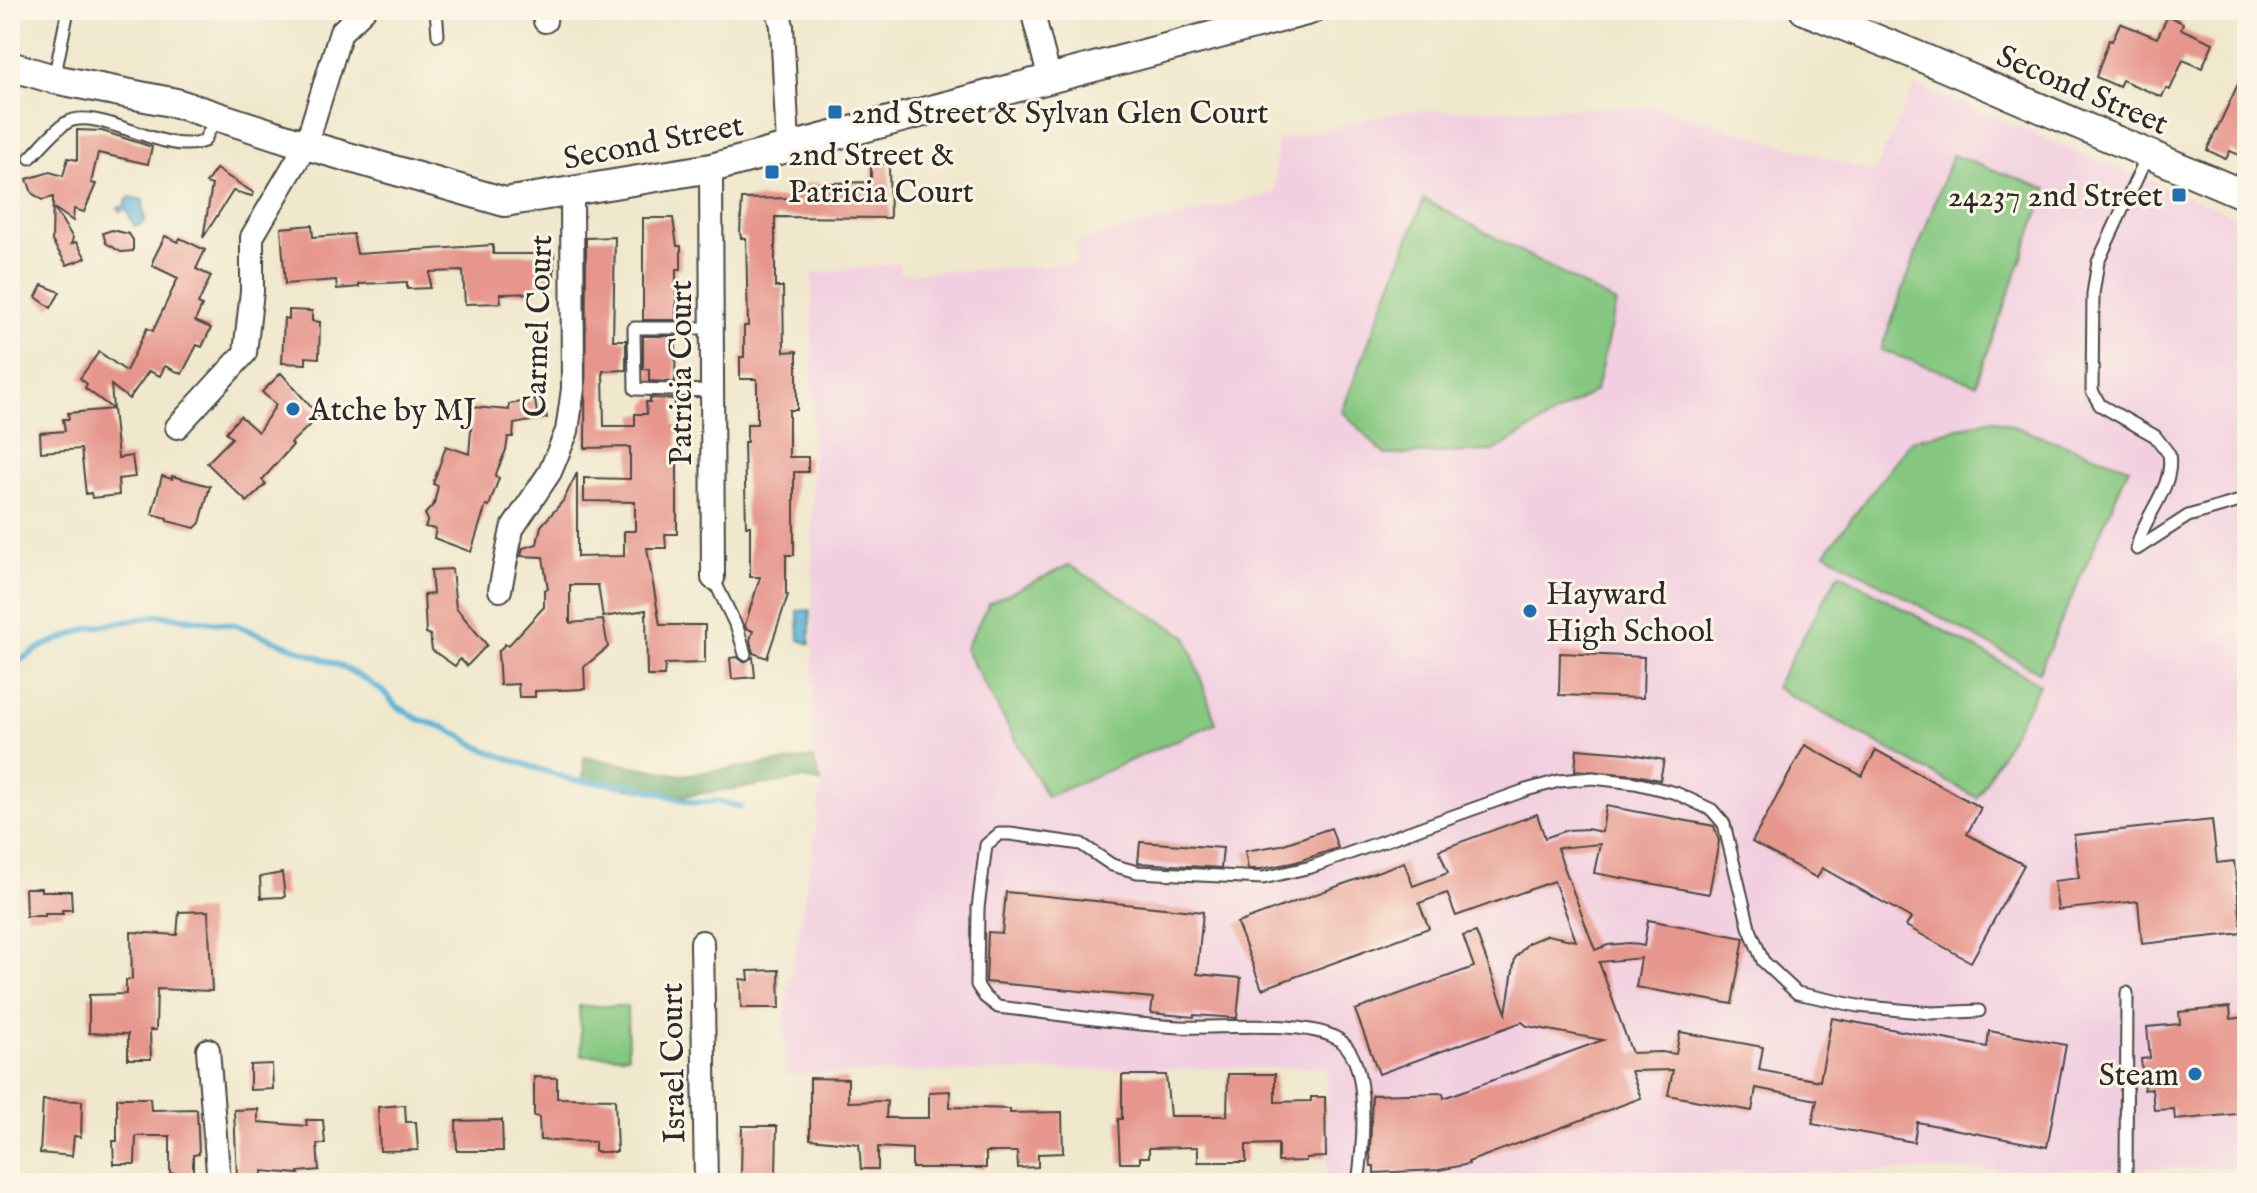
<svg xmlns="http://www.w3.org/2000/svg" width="2257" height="1193" viewBox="0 0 2257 1193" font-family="'IM FELL English',serif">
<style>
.built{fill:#f2cfe0}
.green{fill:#85c780;stroke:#587956;stroke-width:2}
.forest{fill:#6cac6e;stroke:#4c6c4c;stroke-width:2}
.water{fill:#5ab4d8;stroke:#427082;stroke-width:2}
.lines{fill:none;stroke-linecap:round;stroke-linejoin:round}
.stream{stroke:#5ab4d8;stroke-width:6}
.building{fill:#e6968c}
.service-casing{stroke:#484743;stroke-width:15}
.minor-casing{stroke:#484743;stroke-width:26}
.tertiary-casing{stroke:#484743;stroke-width:32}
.service{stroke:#fff;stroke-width:11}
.minor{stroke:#fff;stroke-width:22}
.tertiary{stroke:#fff;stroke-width:28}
.poi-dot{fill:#1f6fb2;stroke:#fcf5e5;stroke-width:3}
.labels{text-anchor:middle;stroke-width:6;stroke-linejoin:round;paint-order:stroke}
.street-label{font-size:32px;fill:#2b2b2b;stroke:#fcf5e5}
.poi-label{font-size:32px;fill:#2b2b2b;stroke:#fcf5e5;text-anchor:start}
</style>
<rect width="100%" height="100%" fill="#fcf5e5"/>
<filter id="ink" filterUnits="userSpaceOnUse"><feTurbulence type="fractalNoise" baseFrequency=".0125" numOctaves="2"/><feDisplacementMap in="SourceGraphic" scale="16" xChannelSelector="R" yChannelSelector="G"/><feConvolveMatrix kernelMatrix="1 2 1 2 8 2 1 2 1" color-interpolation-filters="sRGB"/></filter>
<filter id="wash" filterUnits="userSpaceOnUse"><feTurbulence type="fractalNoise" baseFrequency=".006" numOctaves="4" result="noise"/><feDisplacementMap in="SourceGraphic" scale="32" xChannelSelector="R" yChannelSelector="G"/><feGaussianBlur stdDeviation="1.8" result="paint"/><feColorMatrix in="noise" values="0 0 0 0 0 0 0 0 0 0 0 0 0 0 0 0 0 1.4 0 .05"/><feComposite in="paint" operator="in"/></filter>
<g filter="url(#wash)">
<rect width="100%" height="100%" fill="#efe8cc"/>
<path class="built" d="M1915 85 2247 221V1167L1626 1174 1327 1183V1067L786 1074 784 1016 814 843 821 782 813 758 812 274 899 263V274L1076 264 1078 241 1275 193 1277 141 1404 111 1657 107 1874 172Z"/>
<g class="green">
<path d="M1952 155 2047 189 1976 384 1881 350Z"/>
<path d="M1424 199 1616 303 1596 390 1494 451 1385 455 1342 411Z"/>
<path d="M1992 419 2129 467 2039 672 1825 553 1911 441Z"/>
<path d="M1069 565 1186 636 1216 723 1047 797 965 649 989 603Z"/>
<path d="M1839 573 2040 684 1977 798 1775 687Z"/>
<path d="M579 1006H627L628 1056 582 1055Z"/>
</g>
<path class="forest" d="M584 757 681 775 813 758 821 782 802 779 684 796 583 782Z"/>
<g class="water">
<path d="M131 197 143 200 145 221 142 225 134 226 126 209 120 212 118 208 125 206 127 199Z"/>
<path d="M810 610V644L799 640 798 611Z"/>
</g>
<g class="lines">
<path class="stream" d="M10 667 43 646 89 628 159 615 235 625 343 667 368 681 386 694 395 705 418 719 446 728 483 749 515 761 572 780 636 786 695 803 718 801 740 807"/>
</g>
<g id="blocks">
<g class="building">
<path d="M2168 16 2183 23 2181 29 2213 43 2202 68 2183 60 2170 90 2166 88 2162 97 2122 80 2119 87 2096 77 2109 40 2112 41 2120 23 2157 38Z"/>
<path d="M2247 65V158L2230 151 2226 159 2207 150Z"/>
<path d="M77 130 102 131 152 147 148 164 98 153 91 183 96 184 84 212 74 209 73 221 54 208 73 238 71 244 76 242 86 258 67 265 52 241 53 197 42 200 32 193 27 179 50 172 63 176 68 158 77 160Z"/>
<path d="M871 164H889L890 218 775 217V287H783L784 352 797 351V410H789V457H808V472H794V555H786V594L788 595 767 658 753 653 750 640 753 631 746 628 745 625 760 577H750V526H746L744 442H747V424H757V379H740V357H744V326H748L746 238H741L740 232 742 199 794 198V184L871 182Z"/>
<path d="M216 169 254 193 252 196 233 191 203 238 212 185 206 183Z"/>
<path d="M643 218H673L677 246H681V269H676V320H643Z"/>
<path d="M312 225 313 237 353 234 357 254 493 245V254H554V277H537V293L500 294 501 303 465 304 463 271 430 272V288L407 289V282L359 284V287L337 289 336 280 285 284 281 228Z"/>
<path d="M112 230 129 234 133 240V251L121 252 106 243 103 233Z"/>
<path d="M165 236 178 242 180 238 205 250 196 269 211 276 198 304 202 306 195 321 211 328 202 347 197 345 182 374 165 366 160 376 149 371 129 399 111 385 113 409 85 388 87 384 80 378 99 352 126 371 147 328 153 331 178 278 153 266V260Z"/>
<path d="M615 237 613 340H626V370L603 371 604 426H635V414H647L646 402H650V398L675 399 674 425H677V534H665L666 548H647L660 625H705V663L665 664 664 676H647L646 610 603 617 598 585H570V623L603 620 608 647 584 667 585 689 535 691V697H519L518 684 500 685 498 652 505 644 508 646 544 607V590L548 589 543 557 521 556 523 548 537 544 541 526 563 501 577 473V557L624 556V531H635V502L584 501V478L630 479V447L585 448 586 238Z"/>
<path d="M42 285 60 292 51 308 36 297Z"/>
<path d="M289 310 312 311V321L320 322 319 358 306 357V364L282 363 284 318 289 319Z"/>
<path d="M643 336H676L675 382 649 381V369H643Z"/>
<path d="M281 373 319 416 291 443 293 445 262 480 266 484 247 502 207 463 232 438 226 432 240 416 258 432 276 405 262 392Z"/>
<path d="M535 400 537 413H546L547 418 514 424 513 437H508L506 450 495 476 499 478 489 506 486 505 471 552 434 538 436 529 425 527 428 520 425 514 434 504 438 486 433 484 446 446 469 454 473 407 509 410V404Z"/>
<path d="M113 409 118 458 132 456 135 477 118 479 119 495 92 498 91 493 86 494 81 449 41 452 40 433 65 431 63 419H69L68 413Z"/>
<path d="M162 476 172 479V476L210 486 200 523 195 528 167 521V518L152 514Z"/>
<path d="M452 569 456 608 487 645 467 666 460 659 455 666 432 650 430 635 426 633 424 595 433 594 431 570Z"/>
<path d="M1560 653 1644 657 1643 698 1559 695Z"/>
<path d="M737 657 744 662 753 657 755 677 732 679 730 658Z"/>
<path d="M1805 745 1862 776 1876 750 1981 808 1967 834 2024 865 1971 962 1906 926 1911 918 1822 868 1817 878 1752 842Z"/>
<path d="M1577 749 1627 753 1664 760 1660 780 1636 775 1575 770Z"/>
<path d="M1606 806 1714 826 1719 841 1709 894 1594 873 1600 844 1557 848 1595 950 1608 945 1629 943 1644 946 1648 920 1744 938 1732 1004 1636 987 1641 958 1599 962 1632 1053 1661 1052 1676 1054 1680 1032 1763 1047 1759 1070 1820 1081 1832 1018 1987 1047 1989 1031 2066 1045 2047 1147 1917 1122 1914 1142 1812 1124 1817 1100 1756 1088 1752 1111 1668 1095 1673 1070 1631 1071 1641 1098 1468 1162 1469 1164 1439 1170 1374 1173V1166H1371L1370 1153 1372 1095 1443 1093 1444 1098 1603 1040 1527 1026 1522 1022 1379 1074 1355 1010 1474 967 1463 936 1476 932 1506 1013 1515 958 1528 943 1547 935 1576 941 1554 881 1456 916 1447 893 1419 903 1429 928 1262 989 1237 923 1404 862 1413 886 1448 873 1439 850 1537 814 1545 838 1567 830 1587 829 1602 832Z"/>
<path d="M2212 820 2217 863 2234 861 2242 933 2142 944 2138 901 2058 910 2054 881 2079 878 2074 835Z"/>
<path d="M1331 828 1338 848 1296 862 1261 869H1248L1245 851 1281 845Z"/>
<path d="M1140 842 1223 848 1221 868 1138 863Z"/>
<path d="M282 873 285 897 261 898 260 877Z"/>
<path d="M25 888H41V891H71L72 910H62L63 914H45V916H26Z"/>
<path d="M1006 892 1203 912 1197 974 1241 978 1237 1018 1194 1015V1017L1151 1013 1153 998 986 982 988 932 1002 933Z"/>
<path d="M208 911 212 991 157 989 156 1030H150L151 1059H128V1034L89 1033V995L126 994V980L132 979 131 932 177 935 179 912Z"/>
<path d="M779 970 780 1008H741L740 979 749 980 748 971Z"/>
<path d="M2230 1007 2231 1019 2247 1017V1113L2175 1120 2174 1109 2154 1110 2152 1089 2144 1090 2141 1059 2150 1058 2147 1027 2180 1024 2179 1012Z"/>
<path d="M272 1064 273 1089 250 1090V1065Z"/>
<path d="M1228 1074H1275V1102L1311 1101V1097H1325L1326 1157 1306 1158V1161L1278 1162V1144L1246 1145V1162H1198V1147L1149 1148V1157H1140V1163H1120L1118 1119H1122V1075H1166L1170 1116H1227Z"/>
<path d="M534 1077 557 1078V1098L615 1099 617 1152H595V1142L540 1140 539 1117 534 1116Z"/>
<path d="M810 1078 848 1079V1102L887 1101 886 1118H929V1092L950 1091V1107L1010 1109V1113L1062 1112 1063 1153 1038 1154V1167L1018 1168 1017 1152H986V1168H912V1149L878 1147V1169H861L859 1144 810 1139Z"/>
<path d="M117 1098H150L151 1110 197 1109 199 1154 193 1155V1174L170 1173V1136H136L135 1164H114L113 1141H117Z"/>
<path d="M43 1100 82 1101 81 1137 74 1136 72 1156 40 1153Z"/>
<path d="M405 1105 406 1122H416L418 1150 380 1151 378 1107Z"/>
<path d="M258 1109V1122L307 1126 306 1120H323L325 1144H317L319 1170 298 1172 299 1174 262 1171V1177H237L234 1110Z"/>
<path d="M502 1120 503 1151H457L456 1121Z"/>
<path d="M742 1126H777L776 1175H741Z"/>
</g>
</g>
</g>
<g filter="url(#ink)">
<use href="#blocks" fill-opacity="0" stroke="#484743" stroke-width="2"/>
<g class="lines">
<defs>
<g id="service">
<path d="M436 10 438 35"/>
<path d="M54 79 68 10"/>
<path d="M2148 154 2098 262 2093 294 2092 391 2100 405 2155 436 2169 454C2175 489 2142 516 2137 549L2188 516 2247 499"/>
<path d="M30 158C41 147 53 131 66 123 98 104 164 157 204 141L217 117"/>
<path d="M712 328H634L635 389 712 391"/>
<path d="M713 578 738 630 745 654"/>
<path d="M1358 1183C1363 1149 1371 1066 1342 1042 1314 1018 1218 1029 1180 1027 1119 1024 1058 1014 998 1007L985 997 977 985 978 908 986 845 999 834H1010L1081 844 1112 865 1137 872 1263 878 1311 867 1526 790 1559 781 1593 778 1635 783 1676 793 1712 810 1724 824 1749 927 1763 961 1797 993 1858 1006 1932 1013 1979 1011"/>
<path d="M2126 1183 2127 993"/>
</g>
<g id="minor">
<path d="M778 10 782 26 788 146"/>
<path d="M1032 10 1050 80"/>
<path d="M545 21 546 10"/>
<path d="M711 168 713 578"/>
<path d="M177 427 245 353 252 291V237L306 145 341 32 364 10"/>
<path d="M500 590 512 529 550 472 567 431 573 389 572 193"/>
<path d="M702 942 706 1183"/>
<path d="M208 1050 219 1183"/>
</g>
<g id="tertiary">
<path d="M1804 10 1911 53 2247 196"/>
<path d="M10 66 54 79 176 103 306 145 505 202 711 168 1310 10"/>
</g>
</defs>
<use href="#service" class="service-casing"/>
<use href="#minor" class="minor-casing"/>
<use href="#tertiary" class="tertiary-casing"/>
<use href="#service" class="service"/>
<use href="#minor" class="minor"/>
<use href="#tertiary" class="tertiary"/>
</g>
</g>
<g class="poi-dot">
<rect x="827" y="104" width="16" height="16" rx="4"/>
<rect x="764" y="164" width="16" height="16" rx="4"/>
<rect x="2171" y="187" width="16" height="16" rx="4"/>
<circle cx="293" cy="409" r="8"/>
<circle cx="1530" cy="611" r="8"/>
<circle cx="2195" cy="1074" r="8"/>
</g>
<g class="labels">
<g class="street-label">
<text transform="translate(2083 89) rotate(23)" y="11">Second Street</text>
<text transform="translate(653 141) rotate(-11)" y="11">Second Street</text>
<text transform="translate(537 326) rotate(-88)" y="11">Carmel Court</text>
<text transform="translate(680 373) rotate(-90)" y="11">Patricia Court</text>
<text transform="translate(672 1063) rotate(-91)" y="11">Israel Court</text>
</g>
<g class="poi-label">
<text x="851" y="123">2nd Street &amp; Sylvan Glen Court</text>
<text x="788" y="165">2nd Street &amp;<tspan x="788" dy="37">Patricia Court</tspan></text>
<text x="2163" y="206" text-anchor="end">24237 2nd Street</text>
<text x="309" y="420">Atche by MJ</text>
<text x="1546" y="604">Hayward<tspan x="1546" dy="37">High School</tspan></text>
<text x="2179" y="1085" text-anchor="end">Steam</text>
</g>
</g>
<rect width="2257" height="1193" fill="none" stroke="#fcf5e5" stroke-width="40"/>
</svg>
